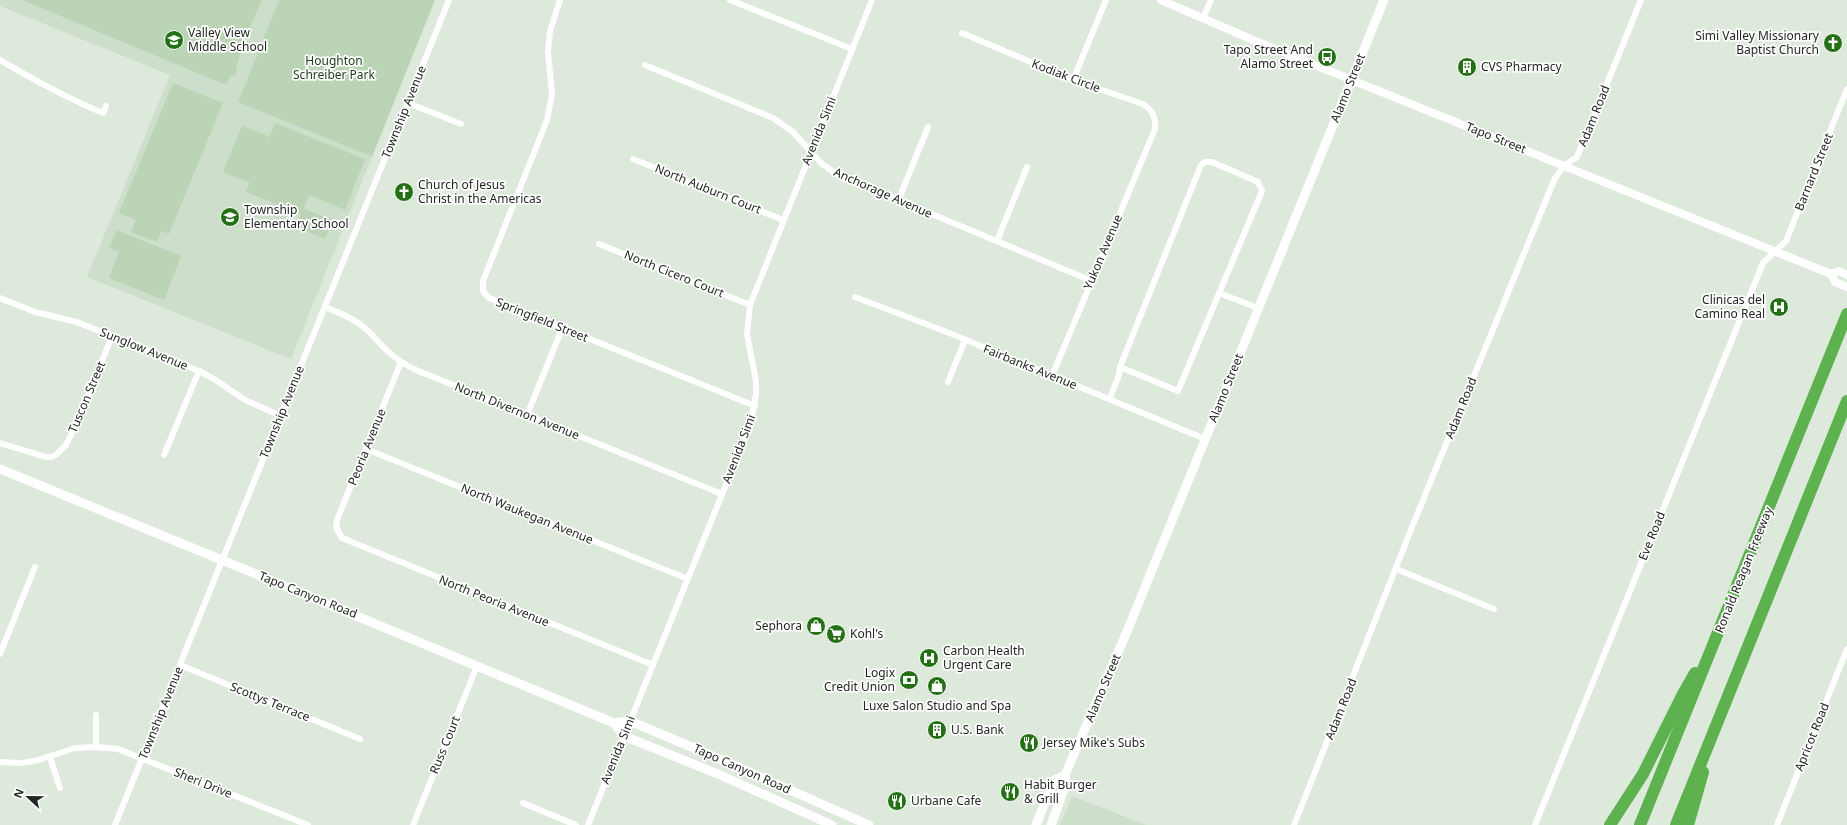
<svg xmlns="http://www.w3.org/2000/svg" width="1847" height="825" viewBox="0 0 1847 825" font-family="'Noto Sans',sans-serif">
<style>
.built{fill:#cddeca}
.green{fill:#bad4b5}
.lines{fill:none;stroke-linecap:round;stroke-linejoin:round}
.minor{stroke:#fff;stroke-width:6}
.tertiary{stroke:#fff;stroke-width:8}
.secondary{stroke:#fff;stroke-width:9}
.motorway{stroke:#5db14f;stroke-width:12}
.labels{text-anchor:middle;stroke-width:3.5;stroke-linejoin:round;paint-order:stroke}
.poi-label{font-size:12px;fill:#222721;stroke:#fff;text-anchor:start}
.park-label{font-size:12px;fill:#183d12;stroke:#fff}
.street-label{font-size:12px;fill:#222721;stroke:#fff}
</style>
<rect width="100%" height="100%" fill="#dde9db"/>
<g class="built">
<path d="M0 0H279L238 102 372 157 291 359 87 277 170 75 0 6Z"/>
<path d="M1072 796 1146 825H1060Z"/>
</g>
<g class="green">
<path d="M22 0H262C255 16 235 59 236 75L230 77 226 85Z"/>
<path d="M279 0H435L372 157 238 102Z"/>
<path d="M173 83 223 103 169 234 161 231 157 242 131 232 136 220 119 213Z"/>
<path d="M275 123 365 159 345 210 309 195 304 209 332 220 325 239 296 227 301 214 246 192 250 183 223 172 242 126 268 136 267 142Z"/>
<path d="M116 230 181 256 164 300 109 278 119 252 109 248Z"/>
</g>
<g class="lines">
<g class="minor">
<path d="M560 0 550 31 548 52 552 94 547 120 483 281V291L489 298 755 406"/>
<path d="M730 0 852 49"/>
<path d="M1203 18 1211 0"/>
<path d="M962 33 1073 80 1143 104C1153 111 1156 117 1155 129L1052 376"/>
<path d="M0 60C34 80 67 98 103 113L106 106"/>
<path d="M645 65 773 118 793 132 822 164 838 175 1092 281"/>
<path d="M1073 80 1106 0"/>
<path d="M408 103 461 124"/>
<path d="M633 159 783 220"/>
<path d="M898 201 928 127"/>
<path d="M997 241 1027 167"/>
<path d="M599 244 750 305"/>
<path d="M1219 293 1258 308"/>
<path d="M855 297 952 334 1205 439"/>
<path d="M0 298 35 312 77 322 199 371 214 379 245 400 281 416"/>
<path d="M325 307C337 312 350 316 361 325 372 333 379 344 390 353 397 360 406 365 416 370L722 494"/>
<path d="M401 362 337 520 336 527 342 538 653 665"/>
<path d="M948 382 965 340"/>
<path d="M1110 398 1119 375 1120 367 1201 165 1205 162H1212L1258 182 1262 191 1178 391 1120 367"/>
<path d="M527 415 562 329"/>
<path d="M0 443 46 457H52L57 454 66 445 77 423 112 336"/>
<path d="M366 449 688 579"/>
<path d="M164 455 199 371"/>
<path d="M1396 569 1494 609"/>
<path d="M0 654 35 567"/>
<path d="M180 665 360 739"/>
<path d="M96 715V747"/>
<path d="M50 757 60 788"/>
<path d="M0 762 21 763 35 761 75 748 96 747 118 749 308 825"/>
<path d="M523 803 576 825"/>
<path d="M115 825 449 0"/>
<path d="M413 825 477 666"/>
<path d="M588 825 751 423 756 394V381L747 334 750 305 872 0"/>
<path d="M1294 825 1412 527 1555 178 1564 166 1577 157 1641 0"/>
<path d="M1535 825 1763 263 1786 241 1847 89"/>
<path d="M1777 825 1847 649"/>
</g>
<g class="tertiary">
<path d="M1161 0 1253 40 1821 270 1831 274 1839 271 1847 275"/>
<path d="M1831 274 1835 282 1847 287"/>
</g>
<g class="secondary">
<path d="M0 469 222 560 614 723 624 736 718 774 832 825"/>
<path d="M614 723 630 721 729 763 869 825"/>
<path d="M1036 825 1054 780 1065 775"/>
<path d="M1051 825 1066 784 1065 775 1128 629 1384 0"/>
</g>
<g class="motorway">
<path d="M1610 825 1643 774 1683 694 1695 673"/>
<path d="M1640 825 1847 314"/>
<path d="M1676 825 1847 401"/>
<path d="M1688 825 1703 772"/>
</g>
</g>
<defs>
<symbol id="school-disc" viewBox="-11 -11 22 22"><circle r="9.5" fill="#247115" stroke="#fff"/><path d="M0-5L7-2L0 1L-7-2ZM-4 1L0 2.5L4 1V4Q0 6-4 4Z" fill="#fff"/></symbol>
<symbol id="church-disc" viewBox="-11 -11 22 22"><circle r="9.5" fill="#247115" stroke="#fff"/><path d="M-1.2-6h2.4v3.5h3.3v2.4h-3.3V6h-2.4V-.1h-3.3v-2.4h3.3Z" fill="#fff"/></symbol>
<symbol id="bus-disc" viewBox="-11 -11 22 22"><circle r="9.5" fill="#247115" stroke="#fff"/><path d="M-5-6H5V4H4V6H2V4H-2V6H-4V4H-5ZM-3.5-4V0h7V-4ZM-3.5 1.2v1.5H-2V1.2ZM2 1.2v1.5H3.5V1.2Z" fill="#fff"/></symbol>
<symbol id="building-disc" viewBox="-11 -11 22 22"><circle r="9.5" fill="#247115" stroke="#fff"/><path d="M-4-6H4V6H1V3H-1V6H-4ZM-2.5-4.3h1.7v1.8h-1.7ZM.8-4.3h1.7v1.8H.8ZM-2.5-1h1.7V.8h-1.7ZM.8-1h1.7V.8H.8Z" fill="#fff"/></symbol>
<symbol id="hospital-disc" viewBox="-11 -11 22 22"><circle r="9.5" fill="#247115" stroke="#fff"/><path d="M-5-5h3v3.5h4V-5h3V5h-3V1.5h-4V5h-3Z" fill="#fff"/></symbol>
<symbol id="shop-disc" viewBox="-11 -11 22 22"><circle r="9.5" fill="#247115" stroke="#fff"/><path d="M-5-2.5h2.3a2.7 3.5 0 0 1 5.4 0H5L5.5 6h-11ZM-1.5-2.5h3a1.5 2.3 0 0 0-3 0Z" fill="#fff"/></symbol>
<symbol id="supermarket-disc" viewBox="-11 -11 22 22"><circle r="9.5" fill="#247115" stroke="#fff"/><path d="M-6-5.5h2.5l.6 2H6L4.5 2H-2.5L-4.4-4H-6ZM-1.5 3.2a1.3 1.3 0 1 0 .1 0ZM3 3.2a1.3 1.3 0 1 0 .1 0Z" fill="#fff"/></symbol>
<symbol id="bank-disc" viewBox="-11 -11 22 22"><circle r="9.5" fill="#247115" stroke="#fff"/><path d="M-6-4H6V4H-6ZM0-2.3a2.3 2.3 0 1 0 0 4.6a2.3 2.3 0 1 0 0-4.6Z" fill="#fff"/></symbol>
<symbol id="restaurant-disc" viewBox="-11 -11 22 22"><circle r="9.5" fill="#247115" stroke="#fff"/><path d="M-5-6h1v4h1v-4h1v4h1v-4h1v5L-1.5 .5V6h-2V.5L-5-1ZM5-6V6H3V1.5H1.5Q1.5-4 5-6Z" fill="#fff"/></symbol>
</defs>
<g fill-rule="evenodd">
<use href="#school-disc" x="163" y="29" width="22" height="22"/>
<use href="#church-disc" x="1822" y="32" width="22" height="22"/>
<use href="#bus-disc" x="1316" y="46" width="22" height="22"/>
<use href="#building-disc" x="1456" y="56" width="22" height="22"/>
<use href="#church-disc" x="393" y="181" width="22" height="22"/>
<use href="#school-disc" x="219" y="206" width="22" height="22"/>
<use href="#hospital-disc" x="1768" y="296" width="22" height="22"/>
<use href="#shop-disc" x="805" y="615" width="22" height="22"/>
<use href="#supermarket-disc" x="825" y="623" width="22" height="22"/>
<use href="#hospital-disc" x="918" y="647" width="22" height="22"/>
<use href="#bank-disc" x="898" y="669" width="22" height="22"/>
<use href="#shop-disc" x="926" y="675" width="22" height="22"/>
<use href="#building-disc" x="926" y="719" width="22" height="22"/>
<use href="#restaurant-disc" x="1018" y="732" width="22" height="22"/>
<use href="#restaurant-disc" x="999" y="781" width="22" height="22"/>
<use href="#restaurant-disc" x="886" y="790" width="22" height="22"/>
</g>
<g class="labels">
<g class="poi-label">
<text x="188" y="37">Valley View<tspan x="188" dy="14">Middle School</tspan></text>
<text x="1819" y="40" text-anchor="end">Simi Valley Missionary<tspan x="1819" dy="14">Baptist Church</tspan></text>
<text x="1313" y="54" text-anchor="end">Tapo Street And<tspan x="1313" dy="14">Alamo Street</tspan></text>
<text x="1481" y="71">CVS Pharmacy</text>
<text x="418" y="189">Church of Jesus<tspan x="418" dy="14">Christ in the Americas</tspan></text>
<text x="244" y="214">Township<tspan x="244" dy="14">Elementary School</tspan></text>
<text x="1765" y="304" text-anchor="end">Clinicas del<tspan x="1765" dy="14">Camino Real</tspan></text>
<text x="802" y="630" text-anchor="end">Sephora</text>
<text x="850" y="638">Kohl's</text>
<text x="943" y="655">Carbon Health<tspan x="943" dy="14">Urgent Care</tspan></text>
<text x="895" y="677" text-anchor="end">Logix<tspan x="895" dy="14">Credit Union</tspan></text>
<text x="937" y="710" text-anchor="middle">Luxe Salon Studio and Spa</text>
<text x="951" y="734">U.S. Bank</text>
<text x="1043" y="747">Jersey Mike's Subs</text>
<text x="1024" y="789">Habit Burger<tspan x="1024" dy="14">&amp; Grill</tspan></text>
<text x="911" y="805">Urbane Cafe</text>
</g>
<g class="park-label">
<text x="334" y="65">Houghton<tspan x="334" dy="14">Schreiber Park</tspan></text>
</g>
<g class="street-label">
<text transform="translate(1066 76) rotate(21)" y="4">Kodiak Circle</text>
<text transform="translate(1348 88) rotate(-68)" y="4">Alamo Street</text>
<text transform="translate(404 112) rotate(-68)" y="4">Township Avenue</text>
<text transform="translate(1594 116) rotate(-68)" y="4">Adam Road</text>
<text transform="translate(819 131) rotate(-68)" y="4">Avenida Simi</text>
<text transform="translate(1496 138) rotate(22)" y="4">Tapo Street</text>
<text transform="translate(1814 172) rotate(-68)" y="4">Barnard Street</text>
<text transform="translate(708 189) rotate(22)" y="4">North Auburn Court</text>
<text transform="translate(883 193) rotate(24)" y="4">Anchorage Avenue</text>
<text transform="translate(1103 252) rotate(-67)" y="4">Yukon Avenue</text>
<text transform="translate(674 274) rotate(22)" y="4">North Cicero Court</text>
<text transform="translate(542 320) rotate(22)" y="4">Springfield Street</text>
<text transform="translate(144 349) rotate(22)" y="4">Sunglow Avenue</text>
<text transform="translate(1030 367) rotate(22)" y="4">Fairbanks Avenue</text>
<text transform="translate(1226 388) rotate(-68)" y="4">Alamo Street</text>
<text transform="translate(87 397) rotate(-67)" y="4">Tuscon Street</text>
<text transform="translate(1461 408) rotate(-68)" y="4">Adam Road</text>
<text transform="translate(517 411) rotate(22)" y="4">North Divernon Avenue</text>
<text transform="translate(282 412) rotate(-68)" y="4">Township Avenue</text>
<text transform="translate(367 447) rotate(-68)" y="4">Peoria Avenue</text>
<text transform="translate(739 449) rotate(-69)" y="4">Avenida Simi</text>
<text transform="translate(527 514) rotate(22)" y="4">North Waukegan Avenue</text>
<text transform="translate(1652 536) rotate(-68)" y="4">Eve Road</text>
<text transform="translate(1744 570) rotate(-68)" y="4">Ronald Reagan Freeway</text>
<text transform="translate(308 595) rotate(22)" y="4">Tapo Canyon Road</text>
<text transform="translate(494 601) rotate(22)" y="4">North Peoria Avenue</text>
<text transform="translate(1103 688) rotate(-67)" y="4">Alamo Street</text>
<text transform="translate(270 702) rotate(22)" y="4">Scottys Terrace</text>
<text transform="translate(1341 709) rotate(-68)" y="4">Adam Road</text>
<text transform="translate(161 713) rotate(-68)" y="4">Township Avenue</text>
<text transform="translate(1812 737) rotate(-68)" y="4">Apricot Road</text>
<text transform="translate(445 745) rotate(-68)" y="4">Russ Court</text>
<text transform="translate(618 750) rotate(-68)" y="4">Avenida Simi</text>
<text transform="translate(742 769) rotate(24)" y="4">Tapo Canyon Road</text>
<text transform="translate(203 783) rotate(22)" y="4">Sheri Drive</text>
</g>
</g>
<g transform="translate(28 797) rotate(292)" stroke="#ffffff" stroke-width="3" paint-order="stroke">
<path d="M0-3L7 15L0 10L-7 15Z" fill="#222721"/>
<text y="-6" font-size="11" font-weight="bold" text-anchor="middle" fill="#222721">N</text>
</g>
</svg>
